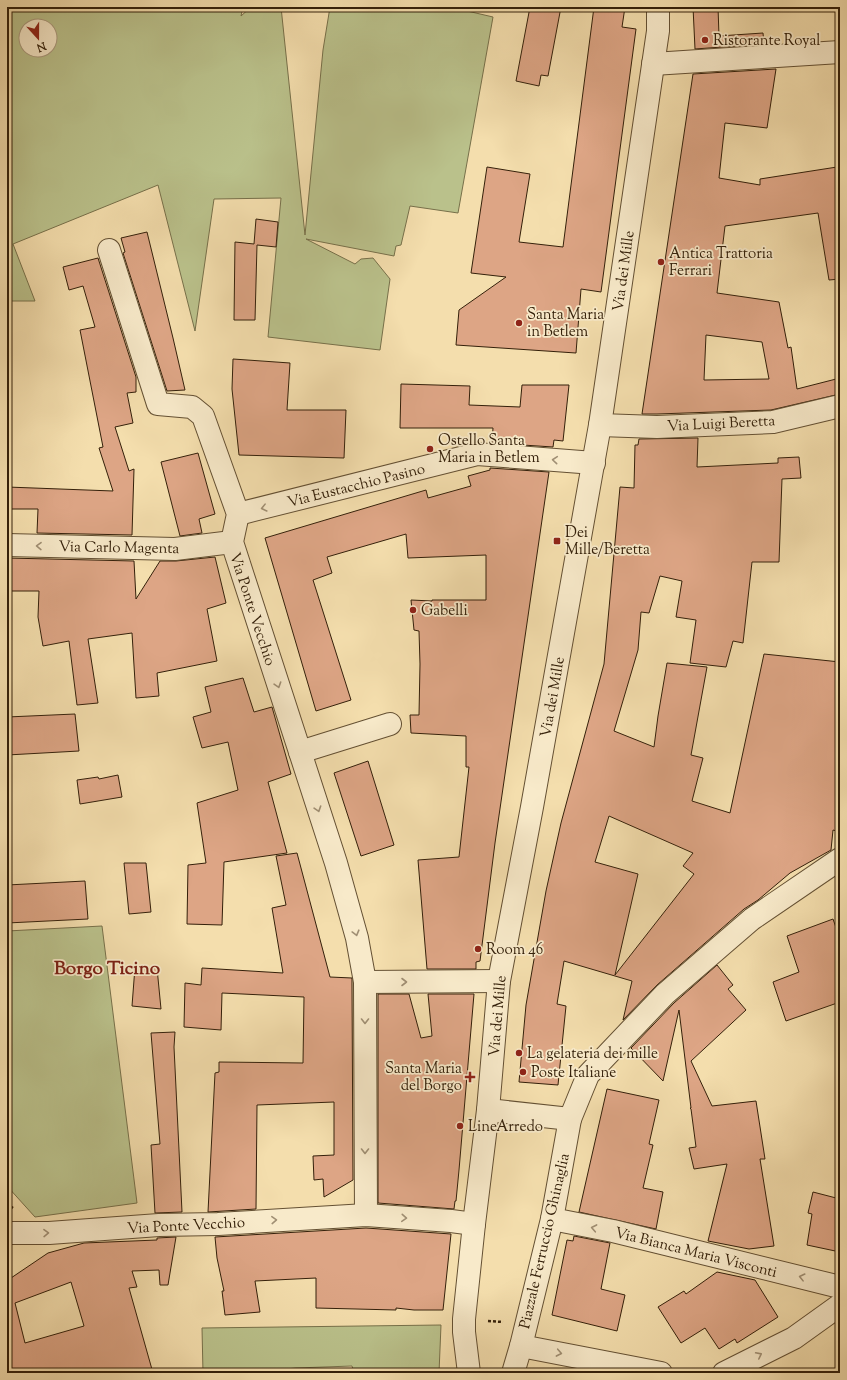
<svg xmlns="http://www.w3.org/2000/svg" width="847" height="1380" viewBox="0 0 847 1380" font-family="'Sorts Mill Goudy',serif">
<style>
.green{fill:#bac18b;stroke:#77704a;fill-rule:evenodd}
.building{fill:#dda585;stroke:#34200a;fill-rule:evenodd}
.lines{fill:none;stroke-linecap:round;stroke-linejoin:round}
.minor-casing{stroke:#645033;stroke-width:24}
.path{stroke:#34200a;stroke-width:2.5;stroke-dasharray:3 2;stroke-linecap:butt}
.minor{stroke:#f8eaca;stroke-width:22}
.oneway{stroke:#a08f74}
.poi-dot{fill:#8f2418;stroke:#f8eaca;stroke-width:1.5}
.labels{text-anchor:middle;stroke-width:3.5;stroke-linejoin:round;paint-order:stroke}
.poi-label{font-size:15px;fill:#34200a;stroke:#f8eaca;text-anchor:start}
.street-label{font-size:15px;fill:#34200a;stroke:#f8eaca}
.district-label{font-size:19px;font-weight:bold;fill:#7a1f14;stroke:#f8eaca}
</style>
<rect width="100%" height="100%" fill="#f4dead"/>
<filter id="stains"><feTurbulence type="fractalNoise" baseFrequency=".005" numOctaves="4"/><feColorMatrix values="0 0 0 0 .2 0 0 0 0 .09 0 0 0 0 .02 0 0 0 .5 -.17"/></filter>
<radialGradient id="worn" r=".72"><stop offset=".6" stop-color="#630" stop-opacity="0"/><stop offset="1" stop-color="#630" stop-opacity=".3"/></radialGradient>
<g class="green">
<path d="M7 7H243L241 16 251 7H281L305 235 323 50 330 7H450L493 17 458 213 410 206 401 245 396 246 394 256 306 239 355 264 361 259 373 258 390 279 380 350 268 337 281 198 214 199 195 331 158 185 13 244 35 301H7ZM26 26H50V50H26Z"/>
<path d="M102 926 137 1203 35 1217 7 1186V931Z"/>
<path d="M441 1325 439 1373H354L352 1366 296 1368 246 1373H203L202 1328Z"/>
</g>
<g class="building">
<path d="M530 7H561L548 76 541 75 539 86 516 81Z"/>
<path d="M594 7H625L622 27 636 29 601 292 581 289 576 353 456 345 459 310 506 277 471 273 487 167 530 174 519 242 563 247Z"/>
<path d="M693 7H718L719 36 763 33 764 44 695 49Z"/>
<path d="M776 69 767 128 725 123 719 178 760 185V179L837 167 840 184V279L829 280 818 213 725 226 717 293 779 302 788 348 791 347 797 389 840 378V394L771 410 657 414H642L693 74ZM706 335 762 342 769 379 704 380Z"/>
<path d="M256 219 278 222 276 247 257 245 255 320H234L235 242 254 244Z"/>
<path d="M147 232 173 338 185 390 167 391 123 253 125 252 121 238Z"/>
<path d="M98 258 136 377V392L127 393 133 423 115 427 129 471 134 469 132 535 37 533 38 509H7V487L113 491 99 448 103 447 80 330 95 327 83 286 69 290 63 267Z"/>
<path d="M233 359 290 363 287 410H346L344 458 239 455 232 389Z"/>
<path d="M401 384 470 386 469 405 520 407 522 385H569L563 441 554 440 553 447 492 443 493 428H400Z"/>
<path d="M698 438 697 467 778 463V458L799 457 801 478 782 479 779 562H752L743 643 733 641 726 667 690 663 696 620 676 617 682 581 660 576 649 613 641 612 638 650 614 731 654 747 658 716 667 663 707 667 691 755 703 758 692 801 730 813 764 654 840 662V832L833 830 831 850 790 873 758 900 744 909 657 985 623 1020 632 981 564 961 557 1004 566 1006 558 1085 519 1082 526 1005 546 891 561 823 604 664 620 487 634 488 635 445H638L639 439ZM609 816 693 853 683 866 694 874 615 975 638 874 595 862Z"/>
<path d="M198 453 215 514 199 519 202 533 180 536 161 462Z"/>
<path d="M490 468 549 472 495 843 480 961 476 962V969H427L418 860 459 857 469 767H466V736L411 733 410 715H419L420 664 419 631 414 630 411 600 432 601V600H486V555L408 558 406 534 327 557 332 573 313 580 351 700 316 711 265 538 426 490 428 498 471 486 468 476 490 470Z"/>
<path d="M215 557 226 603 207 609 217 661 157 673 159 696 136 698 132 633 88 639 98 703 77 705 69 641 43 646 38 617 39 591H7V558L134 561 136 599 160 561H176Z"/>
<path d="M243 678 254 712 272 707 291 774 268 782 287 853 224 862 222 925 187 924 188 865 206 863 197 803 238 790 228 742 202 748 193 717 211 712 205 687Z"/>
<path d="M75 714 79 751 7 755V717Z"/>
<path d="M368 761 394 845 361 856 334 773Z"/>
<path d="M118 775 122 797 80 804 77 780 98 777 99 779Z"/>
<path d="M297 853 330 977 352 978V983L353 1180 324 1197 323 1179 314 1180 313 1156 334 1155V1102L257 1105 256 1209 208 1212 215 1073 219 1072V1062L303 1063 304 997 222 993 221 1030 184 1027 185 983 201 985 202 968 283 973 272 908 286 905 276 856Z"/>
<path d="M124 863H146L151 912 129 914Z"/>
<path d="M85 881 88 919 7 923V885Z"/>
<path d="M833 919 840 939V1002L786 1021 773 982 799 972 787 936Z"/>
<path d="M717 965 733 985 728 989 746 1010 691 1061 712 1106 756 1101 765 1159H760L774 1246 749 1249 708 1241 727 1164 694 1169 689 1148 696 1147 691 1109 690 1108H691L679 1010 663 1081 631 1048 674 1003Z"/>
<path d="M135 967 157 968 161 1009 132 1006Z"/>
<path d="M378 994H409L421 1038 432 1036 428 994H474L459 1170 456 1201H455L454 1209 378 1203Z"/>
<path d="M175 1032 174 1047 182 1212 155 1213 151 1145 160 1144 151 1033Z"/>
<path d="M607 1089 659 1100 649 1144 653 1145 643 1188 663 1192 656 1229 579 1212Z"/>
<path d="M813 1192 840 1199V1252L807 1245 812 1214 808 1213Z"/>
<path d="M366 1228 451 1234 443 1310H414L396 1308V1310L316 1308V1278L255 1281 260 1312 225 1315 222 1291H224L217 1258 215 1237Z"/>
<path d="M574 1236 610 1243 601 1289 625 1295 617 1331 552 1315 567 1240 573 1241Z"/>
<path d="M176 1237 168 1285H160L159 1270 132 1271 137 1287 129 1288 153 1373H7V1283L11 1278 48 1253 84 1243 157 1240V1238ZM71 1282 84 1326 25 1343 15 1303Z"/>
<path d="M717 1272 755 1280 778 1317 737 1343 735 1339 719 1349 705 1328 681 1343 658 1307 684 1291 686 1294Z"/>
</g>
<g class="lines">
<defs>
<g id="minor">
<path d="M653 64 840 52"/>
<path d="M109 250 158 404 192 407 203 416 238 514 232 542 336 863 357 938 365 982 366 1215"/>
<path d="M600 425 657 427 773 422 840 406"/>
<path d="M238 514 477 454 594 463"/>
<path d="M7 545 175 549 232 542"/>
<path d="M300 752 390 724"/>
<path d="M365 982 499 981"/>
<path d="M488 1110 570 1119 552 1219 521 1346 513 1373"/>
<path d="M570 1119 588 1075 665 994 752 919 840 859"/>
<path d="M552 1219 613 1231 840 1287"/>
<path d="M7 1233H49L159 1225 218 1224 366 1215 451 1221 474 1224"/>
<path d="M521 1346 661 1373"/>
<path d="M469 1373 464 1332V1319L474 1224 488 1110 499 981 532 807 600 425 658 31V7"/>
<path d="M724 1373 794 1338 840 1305"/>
</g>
</defs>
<use href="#minor" class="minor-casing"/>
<g class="path">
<path d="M7 1204 13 1208"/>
<path d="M488 1321 503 1322"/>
</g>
<use href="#minor" class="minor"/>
</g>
<defs><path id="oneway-chevron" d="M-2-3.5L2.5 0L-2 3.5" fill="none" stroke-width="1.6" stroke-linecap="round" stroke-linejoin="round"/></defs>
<g class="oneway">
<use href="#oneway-chevron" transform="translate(555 460) rotate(-175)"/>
<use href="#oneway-chevron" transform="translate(264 508) rotate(166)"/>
<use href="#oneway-chevron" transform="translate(39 546) rotate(-179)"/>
<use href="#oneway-chevron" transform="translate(278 685) rotate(72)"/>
<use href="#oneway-chevron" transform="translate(318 809) rotate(72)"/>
<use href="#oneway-chevron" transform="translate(356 933) rotate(75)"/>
<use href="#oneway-chevron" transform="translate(404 982)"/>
<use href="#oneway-chevron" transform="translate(365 1021) rotate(90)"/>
<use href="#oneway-chevron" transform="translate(365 1151) rotate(90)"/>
<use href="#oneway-chevron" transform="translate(404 1218) rotate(4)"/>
<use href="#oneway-chevron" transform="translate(274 1220) rotate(-3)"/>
<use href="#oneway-chevron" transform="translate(594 1228) rotate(-169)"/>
<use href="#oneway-chevron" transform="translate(46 1233) rotate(-1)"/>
<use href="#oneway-chevron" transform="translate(802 1277) rotate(-166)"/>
<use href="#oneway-chevron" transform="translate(559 1353) rotate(11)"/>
<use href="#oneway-chevron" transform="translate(759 1355) rotate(-27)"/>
</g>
<g class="poi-dot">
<circle cx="705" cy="40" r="4"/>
<circle cx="661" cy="262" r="4"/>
<circle cx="519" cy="323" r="4"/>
<circle cx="430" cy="449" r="4"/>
<rect x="553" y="537" width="8" height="8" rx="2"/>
<circle cx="413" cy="610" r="4"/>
<circle cx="478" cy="949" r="4"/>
<circle cx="519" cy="1053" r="4"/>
<circle cx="523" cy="1072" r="4"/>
<path d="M468 1071h4v4h4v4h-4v4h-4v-4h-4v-4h4z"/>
<circle cx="460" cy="1126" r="4"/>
</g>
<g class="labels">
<g class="poi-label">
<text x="713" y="45">Ristorante Royal</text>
<text x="669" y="258">Antica Trattoria<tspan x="669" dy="17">Ferrari</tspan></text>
<text x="527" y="319">Santa Maria<tspan x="527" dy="17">in Betlem</tspan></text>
<text x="438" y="445">Ostello Santa<tspan x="438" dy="17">Maria in Betlem</tspan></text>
<text x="565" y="537">Dei<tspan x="565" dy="17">Mille/Beretta</tspan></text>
<text x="421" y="615">Gabelli</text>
<text x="486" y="954">Room 46</text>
<text x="527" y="1058">La gelateria dei mille</text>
<text x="462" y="1073" text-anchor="end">Santa Maria<tspan x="462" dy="17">del Borgo</tspan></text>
<text x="531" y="1077">Poste Italiane</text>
<text x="468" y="1131">LineArredo</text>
</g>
<g class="street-label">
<text transform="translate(623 271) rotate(-82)" y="5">Via dei Mille</text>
<text transform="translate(721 423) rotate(-3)" y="5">Via Luigi Beretta</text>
<text transform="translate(356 485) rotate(-14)" y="5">Via Eustacchio Pasino</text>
<text transform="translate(119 547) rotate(1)" y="5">Via Carlo Magenta</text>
<text transform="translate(253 609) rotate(72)" y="5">Via Ponte Vecchio</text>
<text transform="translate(552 697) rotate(-80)" y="5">Via dei Mille</text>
<text transform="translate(497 1016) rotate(-85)" y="5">Via dei Mille</text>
<text transform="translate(186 1225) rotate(-3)" y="5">Via Ponte Vecchio</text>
<text transform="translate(544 1241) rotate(-77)" y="5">Piazzale Ferruccio Ghinaglia</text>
<text transform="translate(696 1252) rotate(14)" y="5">Via Bianca Maria Visconti</text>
</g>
<g class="district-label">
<text x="107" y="974">Borgo Ticino</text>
</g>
</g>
<rect width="847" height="1380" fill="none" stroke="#f4dead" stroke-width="24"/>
<rect x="8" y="8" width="831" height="1364" fill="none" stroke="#34200a" stroke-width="2"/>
<rect x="12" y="12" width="823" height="1356" fill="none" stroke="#34200a"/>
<g transform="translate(38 38) rotate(159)"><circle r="19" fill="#f8eaca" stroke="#aa997d"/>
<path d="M0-3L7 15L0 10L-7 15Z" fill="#8f2418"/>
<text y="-6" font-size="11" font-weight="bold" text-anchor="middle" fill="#34200a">N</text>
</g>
<rect width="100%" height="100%" filter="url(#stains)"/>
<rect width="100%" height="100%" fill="url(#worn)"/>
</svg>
